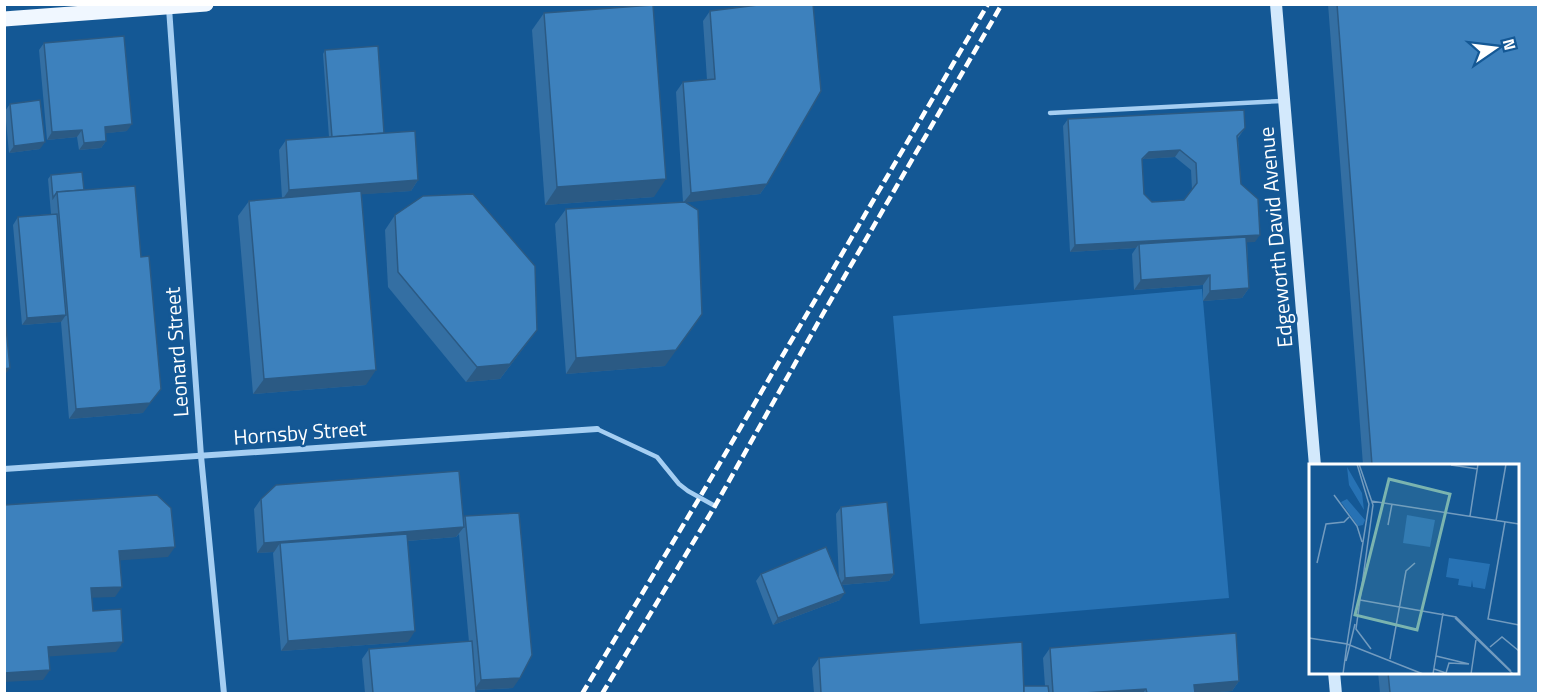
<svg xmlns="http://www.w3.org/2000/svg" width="1543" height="698" viewBox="0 0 1543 698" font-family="'Titillium Web',sans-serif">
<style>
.green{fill:#2772b4}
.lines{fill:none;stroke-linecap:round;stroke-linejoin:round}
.lane{stroke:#a5cef2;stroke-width:4.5}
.street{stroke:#a5cef2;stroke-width:6}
.secondary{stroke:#d3e9fc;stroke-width:12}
.primary{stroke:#f0f7ff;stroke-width:15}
.rail{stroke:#fff;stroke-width:4.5;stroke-dasharray:10 4.5;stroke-linecap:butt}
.wall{fill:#346fa3;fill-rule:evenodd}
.shaded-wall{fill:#2b5a84}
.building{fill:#3d81bd;stroke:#2b5a84;stroke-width:1.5;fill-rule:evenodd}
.labels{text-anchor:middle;stroke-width:5;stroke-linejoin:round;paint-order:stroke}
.street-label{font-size:21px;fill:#fff;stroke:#145895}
.inset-road{fill:none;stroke:#729bbf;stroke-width:1.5}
.view{fill:#7bb4af;fill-opacity:0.15;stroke:#7bb4af;stroke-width:3}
.inset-edge{fill:none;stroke:#fff;stroke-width:3}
</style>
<rect width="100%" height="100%" fill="#145895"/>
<path class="green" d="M1202 289 1229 598 920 624 893 316Z"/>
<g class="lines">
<g class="lane">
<path d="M1050 113 1282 101"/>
<path d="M597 429 657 457 679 484 688 491 715 506"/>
</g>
<g class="street">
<path d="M169 8 201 456 224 694"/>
<path d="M4 469 597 429"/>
</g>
<g class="secondary">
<path d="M1276 4 1315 466"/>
<path d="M1334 672 1336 694"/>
</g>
<path class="primary" d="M4 19 206 4"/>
<g class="rail">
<path d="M582 694 700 497 988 4"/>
<path d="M602 694 715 506 824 312 1002 4"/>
</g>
</g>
<g class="wall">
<path d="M1328 4H1539V693H1380L1378 672H1518V465H1363Z"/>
<path d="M710 11 767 184 760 194 685 202 665 366 566 374 555 224 566 209 683 202 676 92 683 82 707 80 703 21Z"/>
<path d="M544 13 654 197 545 205 532 30Z"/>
<path d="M44 43 127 131 106 133V141L101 148 79 150 77 137 47 140 39 50Z"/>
<path d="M325 50 418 180 411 191 362 194 366 385 253 394 238 216 249 201 282 198 279 150 286 140 329 137 323 54Z"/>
<path d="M10 104 40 149 9 153 5 111Z"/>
<path d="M1068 119 1245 128 1238 138 1241 184 1255 242H1247L1249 288 1242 298 1203 301V285L1134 290 1132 254 1136 248 1070 252 1063 126ZM1175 157 1191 170 1192 190 1184 200 1152 202 1144 194 1142 161 1143 159Z"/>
<path d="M51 175 84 190 143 413 69 419 61 322 22 325 13 225 18 217 51 214 48 179Z"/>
<path d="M395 215 537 330 500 379 466 382 388 287 385 230Z"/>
<path d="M261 499 463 519 465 516 513 688 476 690V693H365L362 659 369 649 469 642 459 534 456 537 408 541V642L281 651 273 553 274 552 257 553 254 509Z"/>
<path d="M841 507 894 574 889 581 841 585 840 600 773 625 756 581 761 574 839 580 836 514Z"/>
<path d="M1050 648 1239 681 1232 691 1205 693H814L812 668 819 658 1024 686H1045L1043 658Z"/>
</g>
<g class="shaded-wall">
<path d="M132 124 127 131 100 134 105 127Z"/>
<path d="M82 130 77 137 47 140 52 132Z"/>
<path d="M106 141 101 148 79 150 84 143Z"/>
<path d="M45 142 40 149 9 153 14 146Z"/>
<path d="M1180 150 1175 157 1143 159 1137 167 1149 152Z"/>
<path d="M666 179 654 197 545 205 557 187Z"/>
<path d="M418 180 411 191 282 200 289 190Z"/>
<path d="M767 184 760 194 683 203 691 193Z"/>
<path d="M1260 235 1255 242 1139 248V244L1136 248 1070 252 1075 245Z"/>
<path d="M1210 275 1203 285 1134 290 1141 280Z"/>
<path d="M1249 288 1242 298 1203 301 1210 291Z"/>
<path d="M702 314 665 366 566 374 576 358Z"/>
<path d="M66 315 61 322 22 325 27 318Z"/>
<path d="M537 330 500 379 466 382 477 367Z"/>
<path d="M10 368 4 376V369Z"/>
<path d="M376 370 366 385 253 394 264 379Z"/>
<path d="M161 389 143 413 69 419 76 409Z"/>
<path d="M464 527 456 537 281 551 280 543 274 552 257 553 264 543Z"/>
<path d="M175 547 168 557 112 561 119 551Z"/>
<path d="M894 574 889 581 840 585 845 578Z"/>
<path d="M122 587 115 597 84 598 91 588Z"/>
<path d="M845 593 840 600 773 625 778 618Z"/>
<path d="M415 631 408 642 281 651 288 641Z"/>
<path d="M123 642 116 652 41 657 48 647Z"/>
<path d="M50 670 43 680 4 682V673Z"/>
<path d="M520 678 513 688 474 690 481 680Z"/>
<path d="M1239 681 1232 691 1205 693H1188L1194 685Z"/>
<path d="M1146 689 1143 693H1084Z"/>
</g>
<g class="building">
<path d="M766 4H813L821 91 767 184 691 193 683 82 715 79 710 11Z"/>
<path d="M1337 4H1539V693H1390L1388 672H1518V465H1372Z"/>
<path d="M653 5 666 179 557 187 544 13Z"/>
<path d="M124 36 132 124 105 127 106 141 84 143 82 130 52 132 44 43Z"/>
<path d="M378 46 384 133 332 137 325 50Z"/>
<path d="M40 100 45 142 14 146 10 104Z"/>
<path d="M1244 110 1245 128 1237 136 1241 184 1258 199 1260 235 1075 245 1068 119ZM1180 150 1196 163 1197 183 1184 200 1152 202 1144 194 1142 159 1149 152Z"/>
<path d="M415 131 418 180 289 190 286 140Z"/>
<path d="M82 172 84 190 57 192 53 198 51 175Z"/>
<path d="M135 186 141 257 149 256 161 389 150 403 76 409 57 192Z"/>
<path d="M361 191 376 370 264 379 249 201Z"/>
<path d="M473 194 535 266 537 330 510 364 477 367 398 272 395 215 423 196Z"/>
<path d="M685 202 698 210 702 314 676 350 576 358 566 209Z"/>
<path d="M57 214 66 315 27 318 18 217Z"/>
<path d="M1246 237 1249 288 1210 291V275L1141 280 1139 244Z"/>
<path d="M4 307 10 368 4 369Z"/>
<path d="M459 471 464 527 264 543 261 499 276 485Z"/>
<path d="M157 495 171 508 175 547 119 551 122 587 91 588 93 611 121 609 123 642 48 647 50 670 4 673V505Z"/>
<path d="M887 502 894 574 845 578 841 507Z"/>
<path d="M519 513 532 655 520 678 481 680 465 516Z"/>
<path d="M407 534 415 631 288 641 280 543Z"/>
<path d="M826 547 845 593 778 618 761 574Z"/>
<path d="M1236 633 1239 681 1194 685 1195 693H1147L1146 689 1084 693H1053L1050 648Z"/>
<path d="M472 641 476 693H373L369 649Z"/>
<path d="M1022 642 1024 693H821L819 658Z"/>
<path d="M1024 686H1048L1049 693H1024Z"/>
</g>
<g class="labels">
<g class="street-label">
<text transform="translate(1276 237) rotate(-95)" y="7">Edgeworth David Avenue</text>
<text transform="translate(177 352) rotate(-94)" y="7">Leonard Street</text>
<text transform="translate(300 433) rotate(-4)" y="7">Hornsby Street</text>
</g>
</g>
<g transform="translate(1309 464)">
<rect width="210" height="210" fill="#145895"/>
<path d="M38 3 53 29 55 46 40 21ZM38 35 56 56 54 61 49 62 32 38ZM98 51 126 56 121 83 94 79ZM140 94 181 100 176 125 164 123 163 116 162 123 149 121 150 115 137 113Z" fill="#2772b4"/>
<path class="inset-road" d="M48 0 60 40 38 180 114 210M50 0 64 41 47 165 62 185M142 1 169 5M25 31 48 62 53 78M62 37 210 60M161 52 169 0M187 57 197 0M196 58 179 155 210 161M79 61 83 40M8 99 17 60 35 58 40 53M51 136 147 153 202 207M146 154 204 210M0 174 38 180 34 210M181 183 193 173 210 187M81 195 97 107 106 99M37 197 46 160M125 205 137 209 140 199 160 200 127 192M124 210 134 149M162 210 167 176"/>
<path class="view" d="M80 15 141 30 108 166 46 151Z"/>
<rect width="210" height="210" class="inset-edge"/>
</g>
<rect width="1543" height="698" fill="none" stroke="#ffffff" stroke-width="12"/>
<g transform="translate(1495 48) rotate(76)" stroke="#145895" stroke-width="4.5" paint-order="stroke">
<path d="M0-4.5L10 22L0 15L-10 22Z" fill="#ffffff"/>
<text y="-9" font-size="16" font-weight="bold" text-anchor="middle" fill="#ffffff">N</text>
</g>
</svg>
